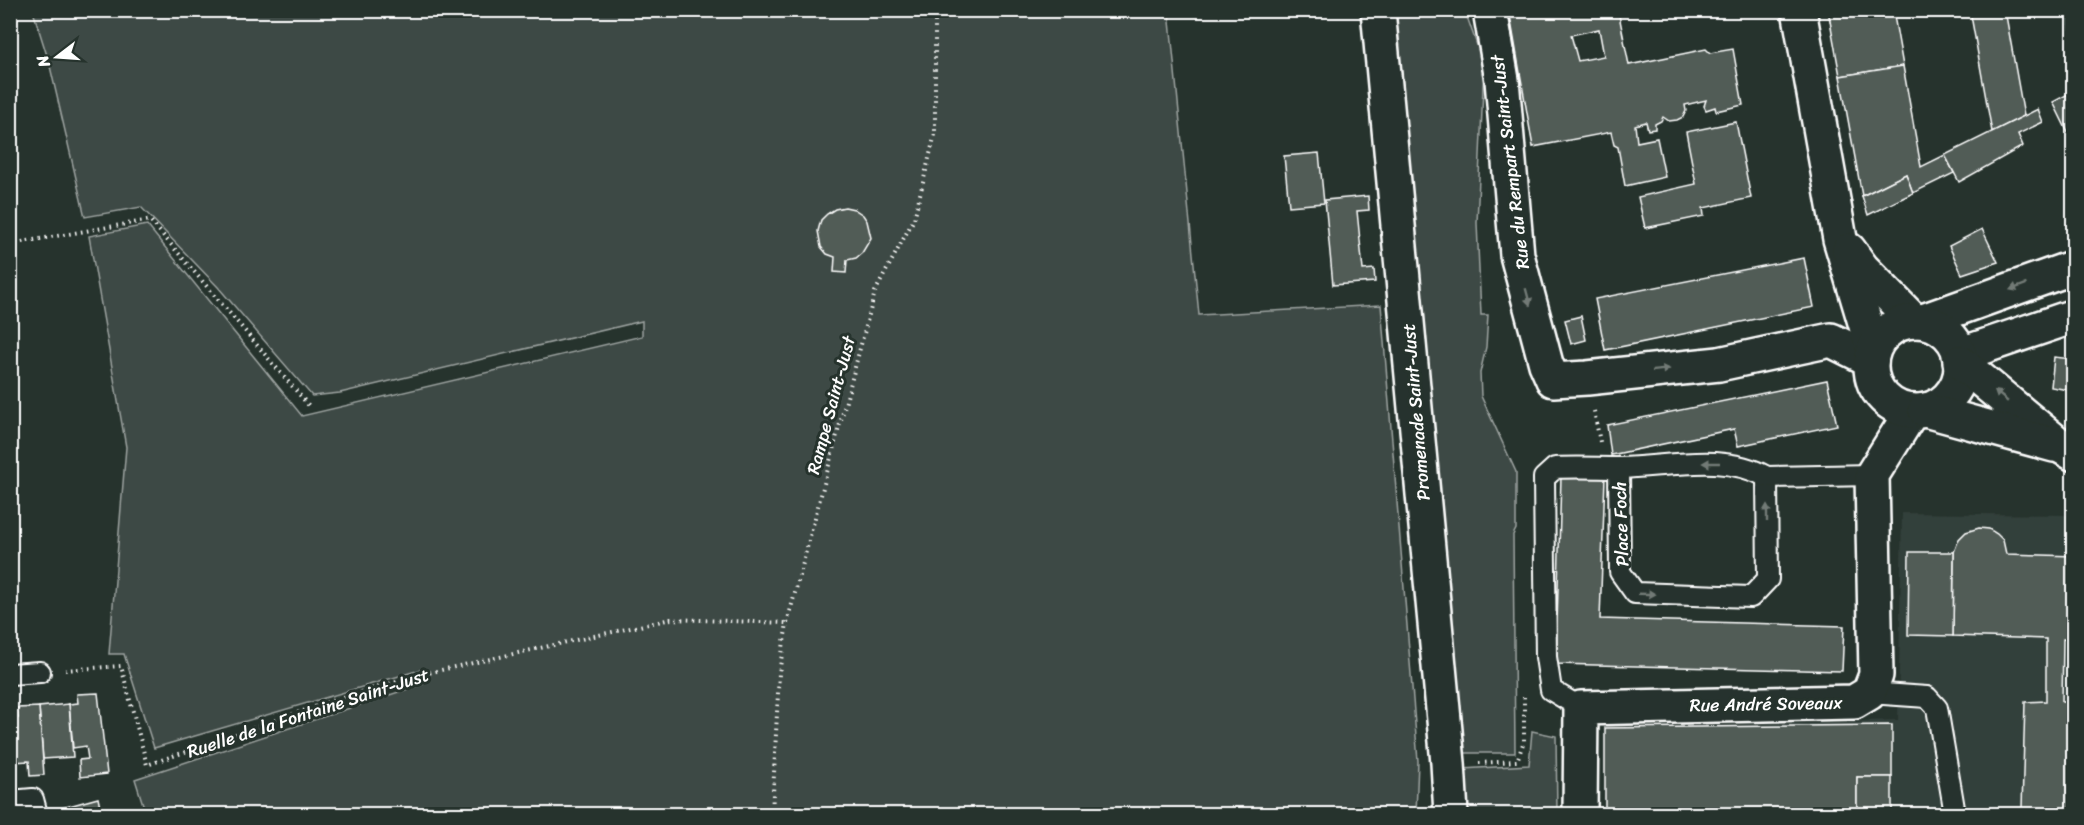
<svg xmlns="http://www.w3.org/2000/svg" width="2084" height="825" viewBox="0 0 2084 825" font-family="Sriracha,sans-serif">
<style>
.built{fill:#333f3a}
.green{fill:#3e4944;stroke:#9ea4a2;stroke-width:1.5}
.building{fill:#515c57;stroke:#fff;stroke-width:1.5;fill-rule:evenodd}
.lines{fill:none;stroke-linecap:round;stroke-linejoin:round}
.service-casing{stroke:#fff;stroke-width:24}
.minor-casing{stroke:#fff;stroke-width:38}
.tertiary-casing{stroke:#fff;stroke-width:38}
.path{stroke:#fff;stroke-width:4;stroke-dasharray:1.5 4.5;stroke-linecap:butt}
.service{stroke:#26332d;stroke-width:20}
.minor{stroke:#26332d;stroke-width:33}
.tertiary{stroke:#26332d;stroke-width:33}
.oneway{fill:#727a76}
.labels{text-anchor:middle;stroke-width:6;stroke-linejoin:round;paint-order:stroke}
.street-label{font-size:18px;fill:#fff;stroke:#26332d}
</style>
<rect width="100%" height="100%" fill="#26332d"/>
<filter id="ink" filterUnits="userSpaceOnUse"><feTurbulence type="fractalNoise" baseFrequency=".0167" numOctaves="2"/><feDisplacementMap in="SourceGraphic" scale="12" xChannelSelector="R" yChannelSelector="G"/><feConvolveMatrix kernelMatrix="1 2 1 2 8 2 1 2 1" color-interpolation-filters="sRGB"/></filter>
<g filter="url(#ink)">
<g class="built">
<path d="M2062 11H2073V38Z"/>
<path d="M1902 513 2073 515V814H1605V728L1898 720Z"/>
</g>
<g class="green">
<path d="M33 11H1169L1199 315 1381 305 1418 761 1416 814H146L135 779 423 684V669L154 748 124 654H109L126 447 89 236 147 225 302 416 642 336V321L340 393 312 396 218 287 141 207 85 217 49 62Z"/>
<path d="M1395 11H1465L1484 65 1477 223 1481 315H1488L1486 347 1480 373 1481 396 1516 472V529L1513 535 1515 753H1459Z"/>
<path d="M1532 731 1556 736 1557 814H1465L1462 769 1529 765Z"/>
</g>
<g class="building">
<path d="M1509 10H1618L1629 65 1706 49 1710 53 1733 49 1743 105 1716 111 1715 107 1706 110 1704 106 1706 100 1685 105 1686 111 1683 117 1677 120 1669 121 1663 117 1661 121 1655 124V129L1648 130 1646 122 1635 125 1637 142 1657 138 1665 177 1625 186 1618 147 1614 145 1611 132 1533 147ZM1599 29 1604 56 1578 61 1571 35Z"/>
<path d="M1828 10H1893L1903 66 1840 76Z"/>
<path d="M1970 10H2005L2024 116 1992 132Z"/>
<path d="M1903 66 1921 167 1945 155 1954 173 1913 193 1906 174 1862 196 1840 76Z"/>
<path d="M2070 93 2074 100V145L2053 102Z"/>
<path d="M2038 109 2043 122 2018 134 2023 146 1959 182 1945 155Z"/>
<path d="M1736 122 1751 198 1703 208 1704 216 1645 228 1638 197 1696 184 1686 132Z"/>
<path d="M1319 153 1324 203 1289 206 1284 156Z"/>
<path d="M1906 174 1913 193 1868 215 1862 196Z"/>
<path d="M1368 196 1369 210 1357 211 1363 270 1374 269 1375 282 1333 285 1325 200Z"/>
<path d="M845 207 854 209 863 215 867 221 871 238 862 253 856 258 847 260 846 273 834 272 835 257 827 254 821 247 818 231 821 220 827 214 835 209Z"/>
<path d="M1982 229 1998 262 1962 274 1949 246Z"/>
<path d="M1804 258 1814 307 1605 350 1595 299Z"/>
<path d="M1581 316 1586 340 1571 344 1565 320Z"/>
<path d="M2074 352V397H2068V390L2051 387 2054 357 2072 359Z"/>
<path d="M1827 380 1837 425 1738 446 1734 429 1611 455 1607 425Z"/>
<path d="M1561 476 1605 477 1600 619 1844 626 1842 671 1556 664Z"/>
<path d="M1979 528 1989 529 1997 534 2003 540 2006 554 2074 556V640L2063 639 2062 702H2074V814H2009V813L2022 808 2025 702 2046 701V639L1953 636 1954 552 1959 539 1966 532Z"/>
<path d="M1909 552H1954L1953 636 1908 635Z"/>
<path d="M98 693 107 774 80 777 79 760 88 759 86 746 73 748 69 704 78 703 77 694Z"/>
<path d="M69 704 73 757 43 759 39 707Z"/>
<path d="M39 707 44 775 30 776 29 761 13 762 10 719 18 718 17 708Z"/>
<path d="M1892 725V777H1857V814H1605V728Z"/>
<path d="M10 737 14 770 10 771Z"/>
<rect x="1857" y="777" width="35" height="37"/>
<path d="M98 798 101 812 109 810 110 814H59L58 809Z"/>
</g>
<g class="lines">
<defs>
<g id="service">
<path d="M1619 468 1620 572 1635 593 1751 597 1768 579 1767 477"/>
<path d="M10 674 40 672"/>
<path d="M1869 693 1927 697 1937 708 1955 814"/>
<path d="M1581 708 1551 690 1546 657 1544 478 1555 468C1577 467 1599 468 1620 468 1668 467 1724 452 1767 477L1872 475"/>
<path d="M10 801 33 799 37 814"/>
</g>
<g id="minor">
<path d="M1378 10 1448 763 1451 814"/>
<path d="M1490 10 1502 80 1517 255 1546 364 1553 380 1587 378 1719 364 1831 340 1871 360"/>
<path d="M1923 321 2074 267"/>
<path d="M1959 355 2074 316"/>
<path d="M1580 814 1581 708 1854 702 1869 693 1876 675 1872 475 1912 411"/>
</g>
<g id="tertiary">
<path d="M1799 10 1840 239 1873 349"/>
<path d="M1849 250 1862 268 1914 321"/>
<circle cx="1916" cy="366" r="45"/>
<path d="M1960 362 2062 447 2074 454"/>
<path d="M1925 410 2054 445"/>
</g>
</defs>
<use href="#service" class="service-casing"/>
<use href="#minor" class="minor-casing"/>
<use href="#tertiary" class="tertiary-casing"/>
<g class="path">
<path d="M10 244 150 220 310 407"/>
<path d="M1594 411 1600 442"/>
<path d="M65 670 121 666 147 765 346 696 432 672 671 619 787 623"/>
<path d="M1479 763 1517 761 1524 741V697"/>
<path d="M772 814 779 673 787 623 875 292 914 219 935 134V10"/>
</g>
<use href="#service" class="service"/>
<use href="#minor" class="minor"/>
<use href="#tertiary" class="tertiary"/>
</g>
<defs><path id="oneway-solid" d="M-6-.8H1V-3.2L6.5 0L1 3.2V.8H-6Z" transform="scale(1.5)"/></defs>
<g class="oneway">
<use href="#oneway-solid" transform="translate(2018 287) rotate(160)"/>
<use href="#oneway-solid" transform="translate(1528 297) rotate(75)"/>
<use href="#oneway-solid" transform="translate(1661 370) rotate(-6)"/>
<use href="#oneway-solid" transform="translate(2001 396) rotate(-140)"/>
<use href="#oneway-solid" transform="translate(1711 463) rotate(180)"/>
<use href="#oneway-solid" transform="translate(1767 513) rotate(-90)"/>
<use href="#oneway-solid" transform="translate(1647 594) rotate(2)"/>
</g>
</g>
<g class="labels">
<g class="street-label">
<text transform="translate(1510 162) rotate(-97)" y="6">Rue du Rempart Saint-Just</text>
<text transform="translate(831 405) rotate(-75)" y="6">Rampe Saint-Just</text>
<text transform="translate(1416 412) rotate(-95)" y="6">Promenade Saint-Just</text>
<text transform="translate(1621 524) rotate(-92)" y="6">Place Foch</text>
<text transform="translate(1766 704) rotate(-1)" y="6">Rue André Soveaux</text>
<text transform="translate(308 713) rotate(-18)" y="6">Ruelle de la Fontaine Saint-Just</text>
</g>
</g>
<rect width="2084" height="825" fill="none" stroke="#26332d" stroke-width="36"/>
<rect x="18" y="18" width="2048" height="789" fill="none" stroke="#fff" stroke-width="2" filter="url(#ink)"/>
<g transform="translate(57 57) rotate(253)" stroke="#26332d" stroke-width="4.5" paint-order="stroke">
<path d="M0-4.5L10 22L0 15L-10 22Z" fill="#ffffff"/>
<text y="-9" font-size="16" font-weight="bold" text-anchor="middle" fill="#ffffff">N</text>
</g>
</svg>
